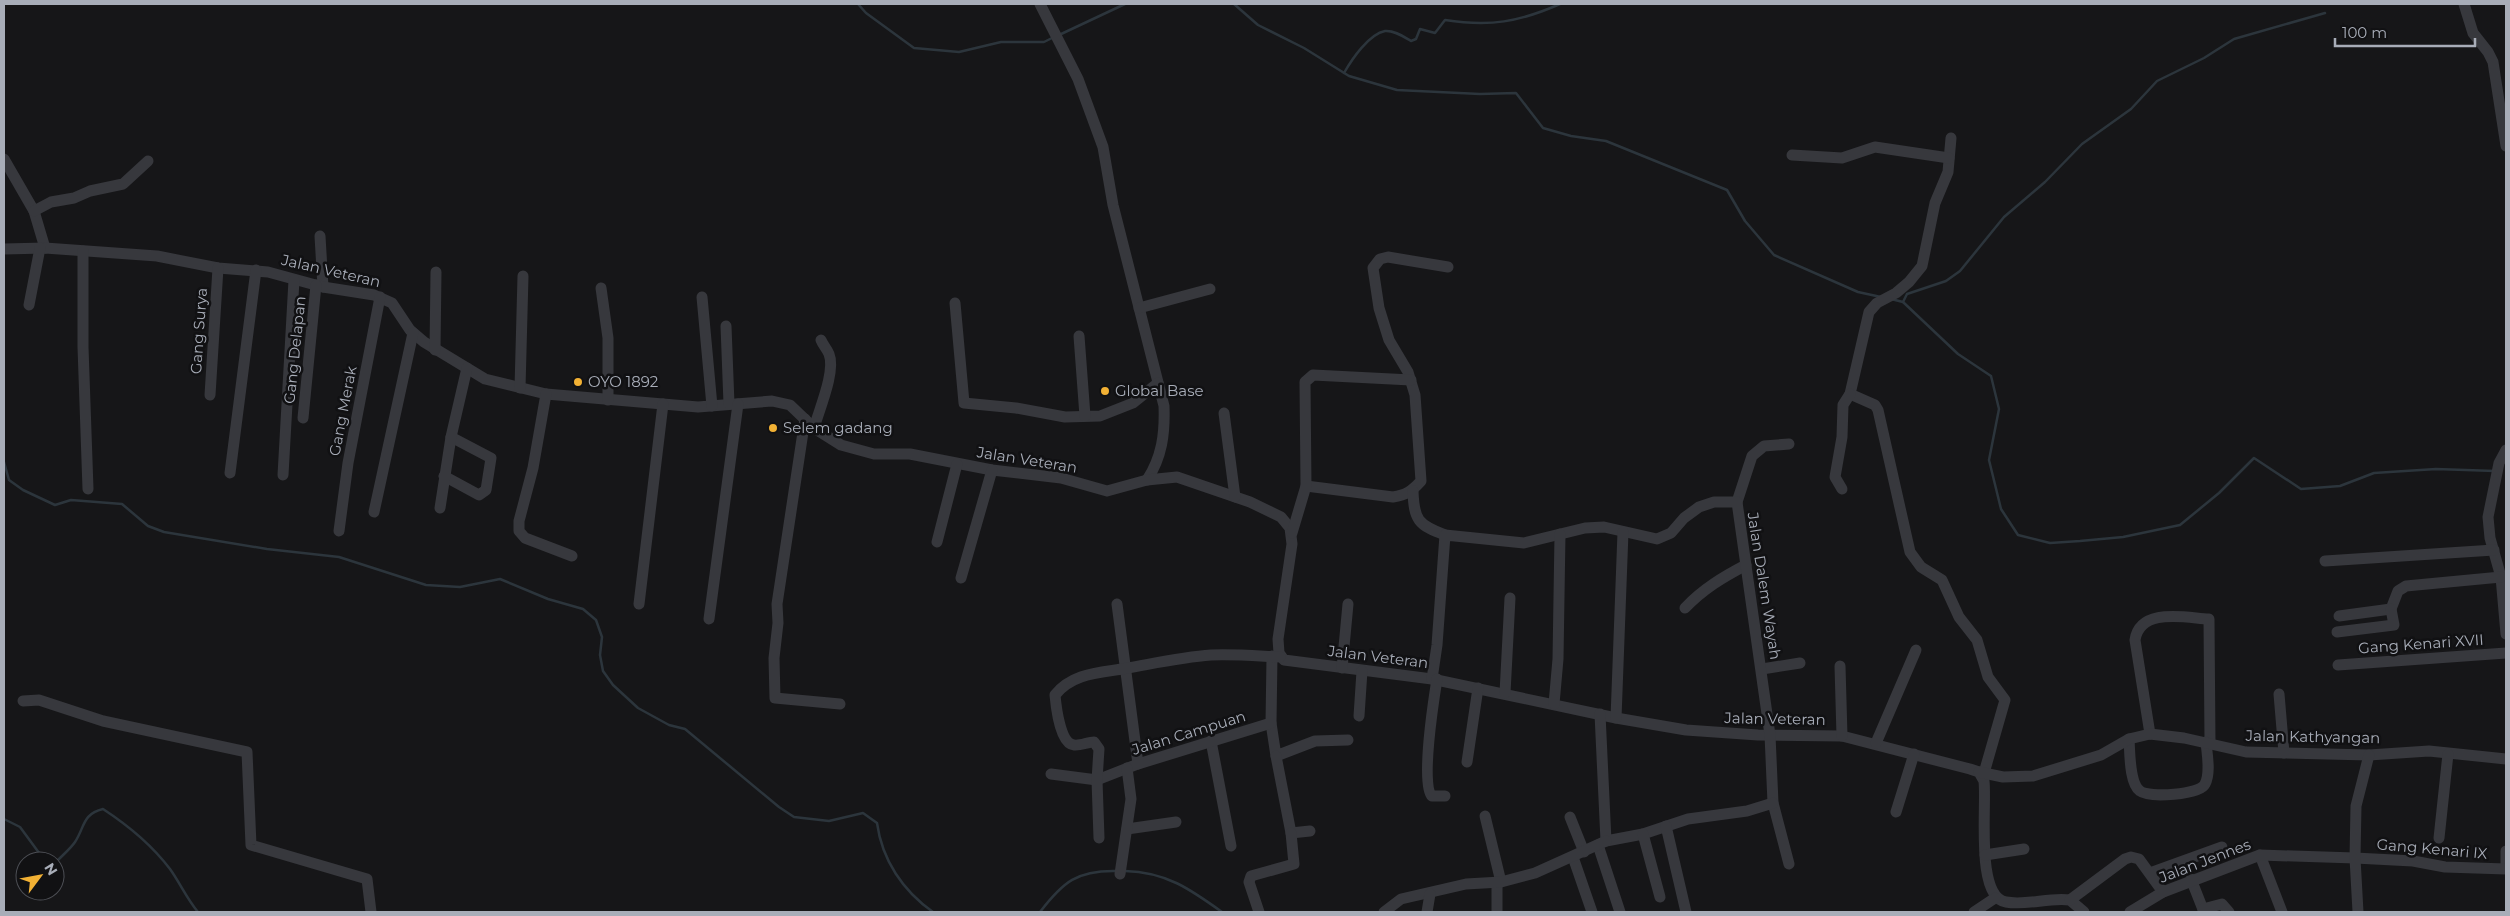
<svg xmlns="http://www.w3.org/2000/svg" width="2510" height="916" viewBox="0 0 2510 916" font-family="Montserrat,sans-serif">
<style>
.lines{fill:none;stroke-linecap:round;stroke-linejoin:round}
.stream{stroke:#2c353c;stroke-width:2.5}
.minor{stroke:#37383d;stroke-width:11}
.poi-dot{fill:#f2b134;stroke:#111113;stroke-width:2}
.labels{text-anchor:middle;stroke-width:5;stroke-linejoin:round;paint-order:stroke}
.street-label{font-size:15px;fill:#a8adb8;stroke:#111113}
.poi-label{font-size:15px;fill:#a8adb8;stroke:#111113;text-anchor:start}
</style>
<rect width="100%" height="100%" fill="#161618"/>
<g class="lines">
<g class="stream">
<path d="M858 4 866 13 914 48 959 52 1001 42H1044L1054 37"/>
<path d="M1234 4 1258 25 1304 48 1349 76 1397 90 1480 94 1516 93 1543 128 1571 136 1606 141 1727 190 1745 221 1774 255 1858 292 1881 297"/>
<path d="M1059 35 1125 4"/>
<path d="M1344 73C1352 59 1369 34 1385 31 1394 30 1404 37 1411 41L1416 39 1420 29 1435 33 1445 20C1490 27 1519 22 1560 4"/>
<path d="M1891 299 1903 302 1958 354 1991 376 1999 409 1989 460 2001 509 2018 535 2050 543 2080 541 2123 537 2180 525 2219 493 2254 458 2301 489 2340 486 2374 473 2436 469 2495 471"/>
<path d="M1903 302 1907 294 1946 281 1960 271 2004 217 2045 182 2082 144 2131 109 2157 81 2204 58 2234 39 2325 13"/>
<path d="M4 462 9 480 23 490 55 505 71 500 122 504 148 526 164 532 267 549 339 557 426 585 460 587 500 579 548 599 583 609 596 620 602 637 600 655 603 671 613 685 638 708 669 725 685 729 779 807 794 817 829 821 863 813 877 823C882 860 903 891 933 912"/>
<path d="M4 819 20 827 45 861 58 860C64 854 71 848 75 842 85 827 82 814 103 809 129 826 151 844 170 869 180 883 187 899 198 912"/>
<path d="M1125 871C1166 872 1190 889 1222 912"/>
<path d="M1040 912C1063 882 1077 870 1117 871"/>
</g>
<g class="minor">
<path d="M1040 4 1078 79 1103 147 1113 205 1164 406C1165 434 1162 457 1147 480"/>
<path d="M2464 4 2473 33 2488 52 2493 62 2506 146"/>
<path d="M1951 138 1948 172 1935 203 1922 266 1909 282 1896 293 1877 303 1869 312 1850 394 1875 405 1878 410 1910 552 1921 567 1942 580 1959 617 1977 640 1988 677 2005 700 1984 773"/>
<path d="M1792 155 1842 158 1875 147 1949 158"/>
<path d="M4 159 34 211 45 248"/>
<path d="M34 211 51 202 74 198 90 191 123 184 148 161"/>
<path d="M320 236 323 287"/>
<path d="M4 249 45 248 157 256 218 268 268 272 323 287 374 295 392 303 410 330 424 342 485 379 546 394 698 407 772 401 790 405 814 428 841 445 874 454H910L992 470 1061 478 1107 491 1147 480 1177 477 1250 502 1281 517 1290 528 1292 544 1278 639 1279 653 1284 660 1432 679 1616 718 1686 730 1758 735 1842 736 1970 769 1979 772 1984 781C1987 806 1975 897 2006 902 2027 906 2049 897 2070 900L2084 912"/>
<path d="M83 251V347L88 489"/>
<path d="M601 288 608 338V400"/>
<path d="M702 297 712 406"/>
<path d="M955 303 964 403 1016 408 1065 417 1100 416 1133 403 1158 383"/>
<path d="M29 305 40 248"/>
<path d="M1139 308 1210 289"/>
<path d="M726 326 729 404"/>
<path d="M1079 336 1085 416"/>
<path d="M435 350 436 272"/>
<path d="M520 388 523 276"/>
<path d="M546 394 533 468 519 521V531L525 538 572 556"/>
<path d="M210 395 218 268"/>
<path d="M1224 413 1235 497"/>
<path d="M303 418 316 285"/>
<path d="M805 419 777 604 778 623 774 658 775 698 840 704"/>
<path d="M814 428C819 410 836 371 829 354 827 349 823 345 821 340"/>
<path d="M2506 450 2499 463 2488 517 2490 538 2501 577 2506 634"/>
<path d="M230 473 256 270"/>
<path d="M283 475 294 280"/>
<path d="M444 476 479 495 486 490 491 458 451 437"/>
<path d="M1306 486 1393 497C1406 495 1412 491 1421 481L1415 395 1408 372 1389 340 1379 308 1373 268 1380 259 1388 257 1448 267"/>
<path d="M1842 489 1835 477 1842 437 1843 405 1850 394"/>
<path d="M1413 491C1414 520 1418 525 1445 535"/>
<path d="M1737 502 1752 456 1764 446 1789 444"/>
<path d="M440 508 451 437 467 368"/>
<path d="M374 512 413 333"/>
<path d="M339 531 348 463 380 297"/>
<path d="M1292 533 1306 486 1305 382 1313 375 1411 380"/>
<path d="M937 542 957 464"/>
<path d="M2325 561 2494 550"/>
<path d="M961 578 992 470"/>
<path d="M639 604 663 404"/>
<path d="M1117 604 1138 764"/>
<path d="M1685 608C1703 589 1723 577 1746 565"/>
<path d="M2339 616 2391 609 2398 591 2406 586 2501 577"/>
<path d="M709 619 738 404"/>
<path d="M2337 632 2394 625 2391 609"/>
<path d="M2338 665 2506 653"/>
<path d="M1840 666 1842 736"/>
<path d="M1342 668 1348 604"/>
<path d="M1762 669 1800 663"/>
<path d="M1432 679 1437 645 1445 535 1524 543 1585 528 1604 527 1657 539 1671 533 1684 518 1699 507 1714 502H1737L1770 735 1773 803 1789 864"/>
<path d="M1437 679C1434 698 1420 786 1432 796H1445"/>
<path d="M1505 693 1510 598"/>
<path d="M2279 694 2284 753"/>
<path d="M23 701 39 700 103 721 247 752 251 845 367 879 371 912"/>
<path d="M1554 704 1558 659 1560 534"/>
<path d="M1600 714 1606 841 1643 834 1688 819 1747 811 1773 803"/>
<path d="M1359 716 1362 671"/>
<path d="M1616 718 1623 532"/>
<path d="M1271 723 1276 756 1315 741 1348 740"/>
<path d="M2150 734 2135 640C2140 607 2186 618 2209 619L2210 743"/>
<path d="M2129 739C2130 752 2129 783 2140 791 2149 798 2200 795 2205 784 2211 773 2207 754 2206 742"/>
<path d="M1211 741 1231 846"/>
<path d="M1876 743 1916 650"/>
<path d="M1276 756 1291 833 1310 831"/>
<path d="M1467 762 1478 688"/>
<path d="M1979 772 2003 777 2033 776 2101 755 2129 739 2150 734 2184 738 2246 752 2369 755 2429 751 2506 759"/>
<path d="M1051 774 1097 780 1138 764 1271 723 1272 656"/>
<path d="M1896 812 1914 754"/>
<path d="M1485 816 1501 882"/>
<path d="M1570 817 1584 852"/>
<path d="M1666 826 1686 912"/>
<path d="M1127 829 1176 822"/>
<path d="M1643 834 1660 897"/>
<path d="M1099 838 1097 780 1099 749 1094 742C1088 742 1080 746 1074 745 1060 744 1056 706 1055 695 1073 672 1102 673 1128 668 1156 663 1183 657 1211 655 1234 654 1258 656 1280 657"/>
<path d="M2439 838 2448 754"/>
<path d="M1598 845 1620 912"/>
<path d="M2506 851V866"/>
<path d="M1985 855 2024 849"/>
<path d="M2260 855 2282 912"/>
<path d="M1573 857 1592 912"/>
<path d="M2150 873 2222 847"/>
<path d="M1120 874 1131 799 1127 768"/>
<path d="M2191 879 2204 912"/>
<path d="M1497 882V912"/>
<path d="M2070 900 2125 859 2131 857 2139 859 2163 892"/>
<path d="M2203 909 2222 904 2229 912"/>
<path d="M1259 912 1249 882 1251 876 1294 864 1291 833"/>
<path d="M1384 912 1401 899 1466 884 1501 882 1535 873 1606 841"/>
<path d="M1427 912 1430 894"/>
<path d="M1974 912 1995 898"/>
<path d="M2130 912 2163 892 2260 855 2355 858 2413 861 2445 867 2506 869"/>
<path d="M2358 912 2355 858 2356 806 2369 755"/>
</g>
</g>
<g class="poi-dot">
<circle cx="578" cy="382" r="5"/>
<circle cx="1105" cy="391" r="5"/>
<circle cx="773" cy="428" r="5"/>
</g>
<g class="labels">
<g class="street-label">
<text transform="translate(331 271) rotate(13)" y="5">Jalan Veteran</text>
<text transform="translate(199 331) rotate(-86)" y="5">Gang Surya</text>
<text transform="translate(295 350) rotate(-84)" y="5">Gang Delapan</text>
<text transform="translate(343 411) rotate(-79)" y="5">Gang Merak</text>
<text transform="translate(1027 460) rotate(9)" y="5">Jalan Veteran</text>
<text transform="translate(1764 586) rotate(81)" y="5">Jalan Dalem Wayah</text>
<text transform="translate(2421 644) rotate(-4)" y="5">Gang Kenari XVII</text>
<text transform="translate(1378 657) rotate(7)" y="5">Jalan Veteran</text>
<text transform="translate(1775 719) rotate(1)" y="5">Jalan Veteran</text>
<text transform="translate(1189 733) rotate(-17)" y="5">Jalan Campuan</text>
<text transform="translate(2313 737) rotate(1)" y="5">Jalan Kathyangan</text>
<text transform="translate(2432 849) rotate(5)" y="5">Gang Kenari IX</text>
<text transform="translate(2205 861) rotate(-21)" y="5">Jalan Jennes</text>
</g>
<g class="poi-label">
<text x="588" y="387">OYO 1892</text>
<text x="1115" y="396">Global Base</text>
<text x="783" y="433">Selem gadang</text>
</g>
</g>
<rect width="2510" height="916" fill="none" stroke="#a8adb8" stroke-width="10"/>
<g transform="translate(40 876) rotate(58)"><circle r="24" fill="#111113" stroke="#4d4f55"/>
<path d="M0-4L9 19L0 12L-9 19Z" fill="#f2b134"/>
<text y="-8" font-size="14" font-weight="bold" text-anchor="middle" fill="#a8adb8">N</text>
</g>
<path d="M2335 38v8h140v-8" fill="none" stroke="#a8adb8" stroke-width="2.5"/>
<text x="2342" y="38" font-size="15" fill="#a8adb8" stroke="#111113" stroke-width="4" paint-order="stroke">100 m</text>
</svg>
